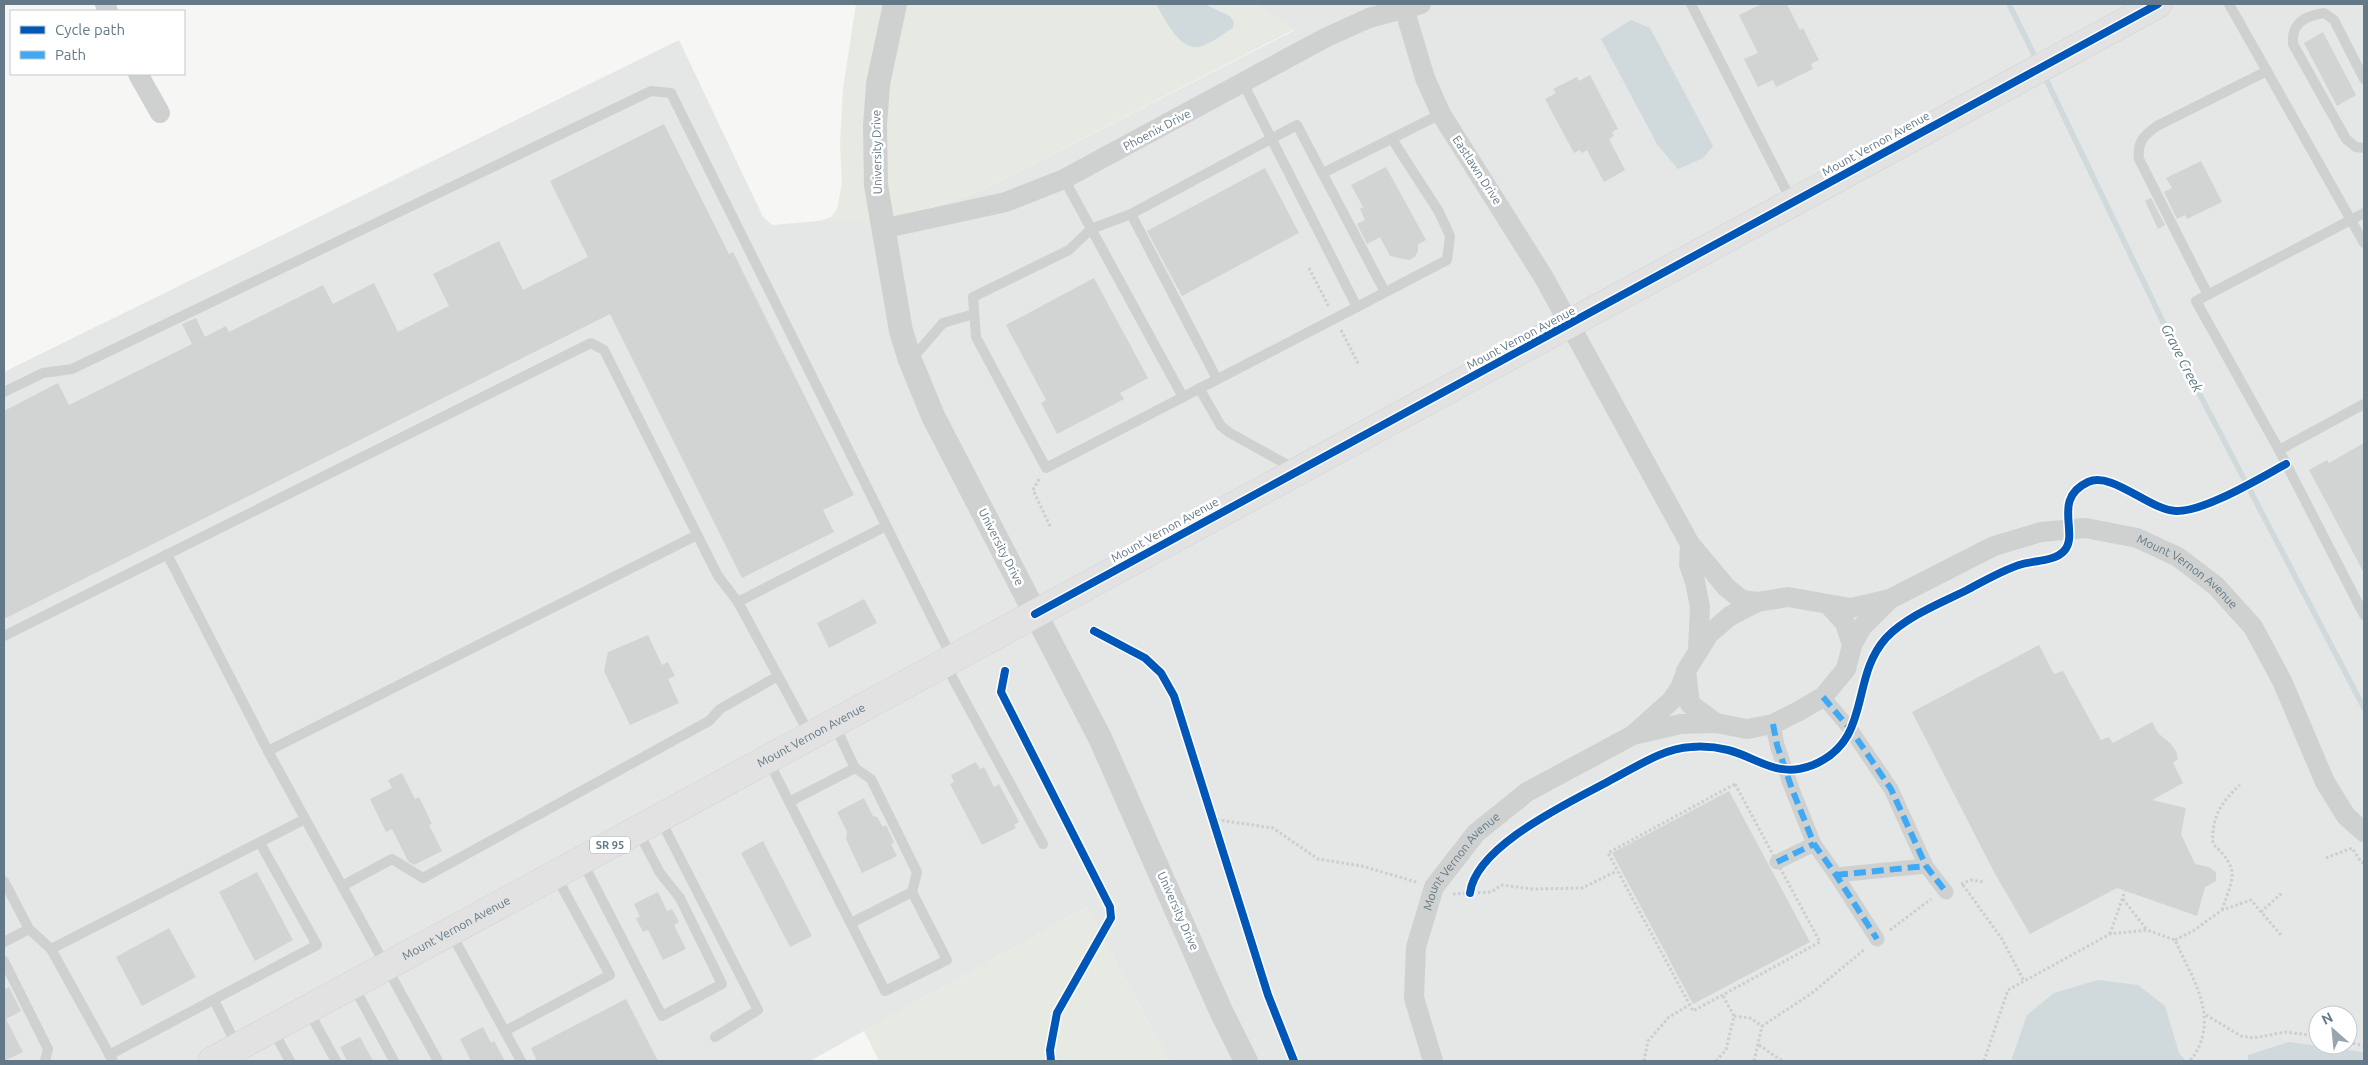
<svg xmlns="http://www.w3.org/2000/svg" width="2368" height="1065" viewBox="0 0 2368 1065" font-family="Ubuntu,sans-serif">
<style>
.built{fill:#e5e6e6;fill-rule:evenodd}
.green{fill:#e6eae3}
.water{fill:#d0d9db}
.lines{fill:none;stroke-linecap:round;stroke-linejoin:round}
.stream{stroke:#d0d9db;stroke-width:5.5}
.building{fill:#d2d3d3}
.primary-casing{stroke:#d1d3d4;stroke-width:29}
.path{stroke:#cccdce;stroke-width:3;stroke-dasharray:2.5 2.5;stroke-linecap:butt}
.service{stroke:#cfd1d1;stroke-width:10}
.pedestrian{stroke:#cfd1d1;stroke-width:15}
.minor{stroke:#cfd1d1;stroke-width:20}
.tertiary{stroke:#cfd1d1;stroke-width:24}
.primary{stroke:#e2e2e3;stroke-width:28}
.quiet{stroke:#3fa9f5;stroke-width:6;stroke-dasharray:12 6;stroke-linecap:butt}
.cycleway-casing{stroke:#fff;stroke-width:11}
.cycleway{stroke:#0057b8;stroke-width:8}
.labels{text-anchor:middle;stroke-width:5;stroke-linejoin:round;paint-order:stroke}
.shield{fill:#fff;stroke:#92a1ab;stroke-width:1}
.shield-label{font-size:11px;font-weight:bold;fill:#637987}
.street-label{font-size:12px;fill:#637987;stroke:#fff}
.water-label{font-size:14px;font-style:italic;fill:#5f7b83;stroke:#fff}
</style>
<rect width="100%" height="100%" fill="#f6f6f5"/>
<path class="built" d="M1256 4H2364V1061H1169L1087 907 810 1061H4V372L679 40 763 217 772 225 819 221H894L983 190 1295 30ZM2318 1015H2348V1045H2318Z"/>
<g class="green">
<path d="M856 4H1156L1160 10 1202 46 1233 28 1234 22 1230 16 1205 4H1256L1295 29 983 190 894 221H819L831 217 837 209 842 183 840 144 843 89Z"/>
<path d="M1087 907 1169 1061H879L864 1031Z"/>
</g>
<g class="water">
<path d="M1156 4H1205L1230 16 1234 22 1233 28C1223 34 1213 42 1202 46 1181 54 1164 18 1156 4Z"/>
<path d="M1631 20 1650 28 1713 146 1703 158 1678 169 1657 144 1601 39Z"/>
<path d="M2098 980 2138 985 2165 1006 2179 1053 2186 1061H2011L2027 1015 2054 993Z"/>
<path d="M2289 1042 2364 1052V1061H2248V1055Z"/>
</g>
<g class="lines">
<g class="stream">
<path d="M2009 4 2038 63"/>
<path d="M2044 75 2175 347 2364 708"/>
</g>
</g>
<g class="building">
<path d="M1762 4H1787L1800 30 1803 28 1819 60 1811 64 1813 69 1776 87 1773 80 1758 87 1744 59 1758 53 1739 15Z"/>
<path d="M2323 32 2356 95 2337 106 2304 43Z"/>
<path d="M1590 75 1618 129 1612 132 1614 136 1609 139 1625 170 1604 182 1587 150 1582 153 1580 150 1574 153 1545 99 1556 93 1553 89 1577 77 1579 81Z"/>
<path d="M664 124 729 254 733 252 854 495 823 510 834 532 742 578 610 314 4 619V411L58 383 69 405 192 344 182 324 196 318 205 337 226 326 229 332 323 285 333 304 374 283 398 332 449 306 433 274 499 241 523 290 588 257 550 181Z"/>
<path d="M2201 161 2222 202 2187 219 2185 215 2177 219 2164 192 2172 188 2166 178Z"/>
<path d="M1386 167 1426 240 1418 244V251L1415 257 1409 260 1390 256 1380 237 1367 244 1357 224 1365 220 1360 209 1363 207 1351 185Z"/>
<path d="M1265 168 1299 233 1182 296 1147 231Z"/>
<path d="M2151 198 2165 225 2158 229 2145 201Z"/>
<path d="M1094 278 1148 378 1120 393 1124 399 1057 434 1041 403 1046 400 1006 325Z"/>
<path d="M2364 443V573L2309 470 2327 460 2329 463Z"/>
<path d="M864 599 877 623 829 648 817 623Z"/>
<path d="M648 635 662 665 668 662 675 676 668 679 679 703 630 725 604 671 608 652Z"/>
<path d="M2039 645 2054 674 2063 671 2101 740 2109 737 2113 743 2152 722 2158 733 2170 743 2176 751 2178 759 2173 763 2183 783 2152 800 2186 808 2181 834 2195 864 2209 867 2216 872V881L2205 887 2197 916 2117 888 2030 934 1994 872 1912 712Z"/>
<path d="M976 762 980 769 984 767 994 787 999 784 1019 822 1014 825 1016 828 982 845 950 784 954 782 951 775Z"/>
<path d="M402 773 415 799 419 797 432 824 429 825 442 851 414 865 408 861 392 829 386 832 370 799 392 788 388 780Z"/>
<path d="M1729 791 1810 942 1693 1004 1612 853Z"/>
<path d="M864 798 873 816 877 817 883 827 886 825 894 842 891 844 897 856 862 873 846 839 847 832 837 812Z"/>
<path d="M763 841 812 936 790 947 741 853Z"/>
<path d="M257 872 293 940 255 961 219 892Z"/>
<path d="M658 892 667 911 672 909 679 922 674 925 686 949 663 960 648 930 643 932 636 918 640 917 634 904Z"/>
<path d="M169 928 196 977 142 1006 116 957Z"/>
<path d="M9 987 21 1011 6 1019 23 1052 4 1061V990Z"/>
<path d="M626 999 658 1061H537L531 1048Z"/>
<path d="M483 1027 491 1043 494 1041 505 1061H471L460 1039Z"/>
<path d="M360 1037 373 1061H347L340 1047Z"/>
</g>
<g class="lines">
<defs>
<g id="primary">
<path id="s3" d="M212 1061 2158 4"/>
</g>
</defs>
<use href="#primary" class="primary-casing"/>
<g class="path">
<path d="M1309 268 1329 307"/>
<path d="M1341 330 1359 365"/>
<path d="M1039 479 1033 490 1051 528"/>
<path d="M1735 784 1820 942 1693 1011 1608 853Z"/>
<path d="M1212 819 1273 828 1318 859 1362 866 1416 882"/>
<path d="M2326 858 2352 848 2361 862 2364 863"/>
<path d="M1961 884 1971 880 1984 882"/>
<path d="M1963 885 2002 939 2024 981"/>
<path d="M1453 894 1491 892 1502 885 1533 889 1582 888 1617 871"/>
<path d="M2123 899 2147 930"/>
<path d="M2222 910C2233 877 2241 870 2213 844 2211 818 2221 802 2240 785"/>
<path d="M2261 912 2282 893"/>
<path d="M1890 930 1931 899"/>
<path d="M2110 934 2125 891"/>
<path d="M2175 940 2193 931 2222 910 2251 900 2281 935"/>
<path d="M2206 1015 2241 1036 2254 1038 2285 1032 2318 1036"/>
<path d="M1734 1016 1750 1018 1762 1026 1812 993 1865 949"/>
<path d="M2348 1042 2364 1046"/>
<path d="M1759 1045 1782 1061"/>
<path d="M1644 1061 1648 1041 1669 1017 1689 1005"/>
<path d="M1716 1061 1726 1050 1734 1016 1722 994"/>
<path d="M1754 1061 1762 1026"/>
<path d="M1984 1061 2008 990 2110 934 2147 930 2175 940C2193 980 2222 1020 2190 1061"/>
</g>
<g class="service">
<path d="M1691 4 1792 202"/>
<path d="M2229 4 2364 243"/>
<path d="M2364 79 2334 20 2324 13C2305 16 2291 23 2293 44L2346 139 2356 147 2364 148"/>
<path d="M1323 173 1441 114"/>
<path d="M1064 179 1183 397"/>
<path d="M2364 213 2196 301 2279 450 2364 615"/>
<path d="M1131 214 1091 229 1069 250 973 297 976 337 1046 468 1357 307 1243 83"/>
<path d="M2208 295 2139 159C2137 142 2144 135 2157 126L2267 71"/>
<path d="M1357 307 1447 260 1450 236 1439 212 1392 139"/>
<path d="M911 360 943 323 974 314"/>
<path d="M1217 379 1131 214 1297 125 1385 292"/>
<path d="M1199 388 1221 426 1230 433 1295 469"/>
<path d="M4 392 43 373 72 369 651 91 671 93 952 658"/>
<path d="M2279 450 2364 404"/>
<path d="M167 554 268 751 438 1061"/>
<path d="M738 602 886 526"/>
<path d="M4 636 591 343 604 350 718 576 738 602 810 735"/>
<path d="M945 664 1043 844"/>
<path d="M834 724 855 768 871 779 917 872 912 892 851 923"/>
<path d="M268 751 697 535"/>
<path d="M768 760 885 991 947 960 912 892"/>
<path d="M789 802 855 768"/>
<path d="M660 819 758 1010 715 1037"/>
<path d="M582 861 662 1016 722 984 680 898 660 873 638 831"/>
<path d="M4 881 29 929 51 949 113 1061"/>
<path d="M342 886 392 859 423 878 709 721 720 709 778 676"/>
<path d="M451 933 521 1061"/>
<path d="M4 942 29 929"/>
<path d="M51 949 305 819"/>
<path d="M4 961 48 1049 45 1061"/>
<path d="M353 985 394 1061"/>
<path d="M214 1000 237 1046"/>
<path d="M308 1010 336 1061"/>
<path d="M272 1029 290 1061"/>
<path d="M505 1031 610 975 556 876"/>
<path d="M109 1055 317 945 260 843"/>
</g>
<g class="pedestrian">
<path d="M1823 697 1851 730 1891 789 1926 866 1946 892"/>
<path d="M1773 724 1777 745 1792 789 1814 844 1836 875 1877 939"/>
<path d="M1777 862 1814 844"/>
<path d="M1836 875 1926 866"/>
</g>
<g class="minor">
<path d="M105 4 108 11"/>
<path d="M1404 8 1425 78 1441 114 1543 276 1690 544 1726 587 1742 600 1757 602"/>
<path d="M138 74 160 113"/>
<path d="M882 229 1006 202 1064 179 1325 38 1369 18 1421 4"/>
<path d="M1690 544 1689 564 1695 582 1700 607 1698 650"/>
<path d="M1828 604 1851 608 1890 599"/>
<path id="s1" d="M1852 645 1862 627 1890 599 1994 546 2041 532 2086 528 2137 538 2178 557 2216 586 2253 627 2282 681 2325 782 2346 816 2364 832"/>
<path d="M1633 735 1681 724 1716 723 1747 729 1773 724 1799 711 1823 697 1846 669 1852 645 1845 623 1828 604 1788 597 1757 602 1730 616 1709 634 1686 671 1690 704 1716 723"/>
<path id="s2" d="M1433 1061 1414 998 1416 947 1434 887 1476 833 1527 792 1633 735 1671 701 1680 688 1686 672"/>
</g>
<path class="tertiary" d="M895 4 878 84 875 126 876 185 901 331 910 360 933 416 1100 738 1221 1011 1246 1061"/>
<use href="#primary" class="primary"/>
<g class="quiet">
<path d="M1823 697 1851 730 1891 789 1926 866 1946 892"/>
<path d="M1773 724 1777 745 1792 789 1814 844 1836 875 1877 939"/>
<path d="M1777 862 1814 844"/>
<path d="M1836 875 1926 866"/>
</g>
<defs>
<g id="cycleway">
<path d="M1035 614 2158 4"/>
<path d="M1094 631 1145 658 1161 673 1174 696 1268 995 1294 1061"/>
<path d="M1005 671 1001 692 1110 907 1111 918 1057 1013 1050 1050 1051 1061"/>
<path d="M1470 893C1476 845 1571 802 1609 781 1633 769 1663 748 1691 747 1703 746 1716 747 1728 750 1759 758 1777 779 1813 765 1873 740 1849 679 1886 638 1907 616 1941 603 1967 590 1984 581 2001 571 2019 565 2033 560 2054 562 2064 551 2080 534 2051 499 2088 482 2112 471 2149 510 2176 511 2204 512 2260 478 2286 464"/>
</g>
</defs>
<use href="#cycleway" class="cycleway-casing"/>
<use href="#cycleway" class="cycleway"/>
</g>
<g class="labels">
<rect class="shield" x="590" y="836.5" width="40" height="17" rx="4"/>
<g class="shield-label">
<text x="610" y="849">SR 95</text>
</g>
<g class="street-label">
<text transform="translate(1157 130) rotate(-28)" y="4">Phoenix Drive</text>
<text transform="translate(1876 144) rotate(-29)" y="4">Mount Vernon Avenue</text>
<text transform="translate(877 152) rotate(-91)" y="4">University Drive</text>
<text transform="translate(1477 170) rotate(57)" y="4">Eastlawn Drive</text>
<text transform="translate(1521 338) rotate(-28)" y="4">Mount Vernon Avenue</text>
<text transform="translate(1165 530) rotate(-29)" y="4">Mount Vernon Avenue</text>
<text transform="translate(1001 547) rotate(63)" y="4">University Drive</text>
<text dy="4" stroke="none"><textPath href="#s1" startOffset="384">Mount Vernon Avenue</textPath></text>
<text dy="4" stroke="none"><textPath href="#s3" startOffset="682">Mount Vernon Avenue</textPath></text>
<text dy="4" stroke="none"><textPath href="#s2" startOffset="216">Mount Vernon Avenue</textPath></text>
<text transform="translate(1178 911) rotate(66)" y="4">University Drive</text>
<text dy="4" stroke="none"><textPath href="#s3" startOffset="278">Mount Vernon Avenue</textPath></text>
</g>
<g class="water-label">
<text transform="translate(2182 358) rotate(63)" y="5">Grave Creek</text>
</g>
</g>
<rect width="2368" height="1065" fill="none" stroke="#637987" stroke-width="10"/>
<rect x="10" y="10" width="175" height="65" fill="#ffffff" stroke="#c1c9cf"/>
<rect x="20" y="26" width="25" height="8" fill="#0057b8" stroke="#c1c9cf"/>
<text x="55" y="35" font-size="15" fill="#637987">Cycle path</text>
<rect x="20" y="51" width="25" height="8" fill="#3fa9f5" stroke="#c1c9cf"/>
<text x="55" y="60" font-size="15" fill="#637987">Path</text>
<g transform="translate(2333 1030) rotate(333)"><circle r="24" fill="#ffffff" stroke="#c1c9cf"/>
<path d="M0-4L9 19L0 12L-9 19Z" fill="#96a5ae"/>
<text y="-8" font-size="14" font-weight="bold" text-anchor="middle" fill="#637987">N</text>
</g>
</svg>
